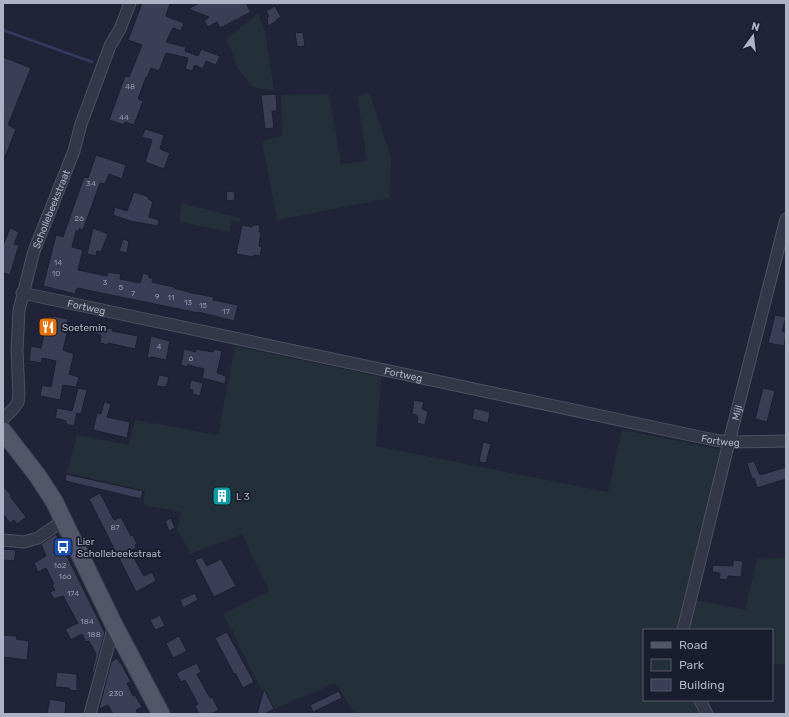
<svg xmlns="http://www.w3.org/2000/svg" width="789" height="717" viewBox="0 0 789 717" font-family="Rubik,sans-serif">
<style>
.green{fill:#233039}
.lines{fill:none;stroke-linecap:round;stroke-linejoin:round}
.stream{stroke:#353a5f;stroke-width:2.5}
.building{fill:#3a3e56;stroke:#1c1f2f}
.street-casing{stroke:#4f5163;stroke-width:13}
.primary-casing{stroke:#3e4052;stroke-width:19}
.street{stroke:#343748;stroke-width:11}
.primary{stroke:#525668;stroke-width:17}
.labels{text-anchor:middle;stroke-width:3.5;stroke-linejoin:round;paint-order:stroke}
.number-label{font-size:8px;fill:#9294a9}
.street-label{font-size:10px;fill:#afb1c5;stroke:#1a1d2d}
.poi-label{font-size:10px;fill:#afb1c5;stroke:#1a1d2d;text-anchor:start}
</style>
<rect width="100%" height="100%" fill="#212438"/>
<g class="green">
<path d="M258 13 265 31 274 91 252 87 238 69 232 52 226 40Z"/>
<path d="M369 93 391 157 390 198 277 220 262 141 282 136 281 95 329 94 341 164 367 161 357 96Z"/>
<path d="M182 203 240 218V222L230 220V232L179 222Z"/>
<path d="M235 346 381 377 376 446 608 492 622 430 723 450 677 630H644V700H693L700 714H351L354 712 335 683 274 709 268 703 233 634 234 633 232 629 231 630 223 614 269 591 242 534 191 554 177 530 181 512 143 505 145 491 67 473 77 435 129 445 135 420 218 435Z"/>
<path d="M786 558V664H772V630H689L696 600 745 610 757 559Z"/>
</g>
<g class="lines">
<path class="stream" d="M3 30 92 62"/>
</g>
<g class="building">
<path d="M142 3H170L166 16 184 23 181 31 173 28 166 42 186 47 185 51 198 56 201 49 220 56 216 65 206 61 203 69 195 65 192 71 185 69 188 58 166 53 159 71 151 68 147 78 146 77 138 99 143 101 134 125 125 122 124 125 109 120 125 76 129 77 142 45 128 40Z"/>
<path d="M199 3H246L251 12 220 28 217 22 208 27 204 21 209 17 188 9Z"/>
<path d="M275 6 281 17 276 20 277 21 268 26 267 17 269 16 266 11Z"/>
<path d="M303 32 305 46 297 47 295 33Z"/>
<path d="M3 57 31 68 8 125 16 129 4 160Z"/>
<path d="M276 94 277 111H272L274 128 265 129 261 95Z"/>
<path d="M145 129 164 135 160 149 170 153 164 169 145 162 152 140 142 137Z"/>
<path d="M96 155 126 165 122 179 109 174 105 184 100 183 83 230 79 229 78 232 76 231 72 247 83 250 78 270 107 276 108 272 121 274 120 279 140 283 143 273 149 275V278H153L152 282 174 287V288L192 293 214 297 213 300 238 305 234 321 198 312V313L77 288 75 294 43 286 56 235 63 237 84 177 88 178Z"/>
<path d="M234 191 235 200 227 201 226 192Z"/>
<path d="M134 192 149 197 148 199 153 201 149 217 159 220 158 226 130 221 113 215 115 207 127 211Z"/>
<path d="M242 225 252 227V225H260L259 232H261L259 246 262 247 260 256 254 255 253 257 236 254Z"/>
<path d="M10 228 19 232 14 244 19 245 10 275 3 273V242L4 243Z"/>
<path d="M93 228 108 234 101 252 97 251 96 256 87 254Z"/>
<path d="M123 239 129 241 127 253 119 251Z"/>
<path d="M775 315 786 317 782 331 786 333 784 346 768 343Z"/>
<path d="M48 316 53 317V316L68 319 67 325H69L63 350 74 354 69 374 79 377 76 387 63 385 60 400 40 396 42 385 51 387 56 361 42 358V363L29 361 31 346 41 348Z"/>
<path d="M95 326 113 329 112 331 138 336 135 349 108 343V345L100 343 101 335 93 333Z"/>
<path d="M151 336 170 341 166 360 152 357 147 358Z"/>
<path d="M184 349 196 352V349L213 352 214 349 222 351 217 373 226 376 225 384 202 378 204 369 188 365 186 367 181 365Z"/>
<path d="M159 375 169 377 166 387 156 386Z"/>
<path d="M191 380 203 383 200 396 192 394 193 390 189 389Z"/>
<path d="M78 388 87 390 81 414 77 413 74 426 66 424V421L55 418 57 408 72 411Z"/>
<path d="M763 388 775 391 767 422 755 419Z"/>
<path d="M414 400 424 402 422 409 428 411 425 425 417 423 418 417H416L417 415 412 414Z"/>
<path d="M104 402 111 404 107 417 130 422 127 438 93 430 97 413 101 414Z"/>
<path d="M474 408 490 412 488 423 472 419Z"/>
<path d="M483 442 491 444 486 463 479 462Z"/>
<path d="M754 461 760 475 786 467V479L757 488 754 478 752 479 747 463Z"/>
<path d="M66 474 143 491 141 499 65 481Z"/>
<path d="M3 486 11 495 10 496 26 517 17 524 14 520 10 523 3 514Z"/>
<path d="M217 491H222L227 493 226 500 222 502 217 498Z"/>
<path d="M100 493 114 520 121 517 131 536 132 535 137 543 135 545 136 548 130 551 144 576 152 572 156 581 136 592 89 499Z"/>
<path d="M171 518 175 528 169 531 165 521Z"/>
<path d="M56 534 105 633 94 673 92 672 96 654 89 641 86 642 82 634 71 640 65 629 78 623 63 596 54 599 50 592 55 590 52 585 54 584 46 568 38 572 34 563 46 556 41 544Z"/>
<path d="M3 549 16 550 14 561 3 560Z"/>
<path d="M202 557 207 566 221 559 236 586 214 597 195 560Z"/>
<path d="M733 560 743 561 741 577 728 576 727 580 719 579 720 573 712 572 713 565 733 566Z"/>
<path d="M195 593 198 600 183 608 180 600Z"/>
<path d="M160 615 165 626 155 630 150 620Z"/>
<path d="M227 632 254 682 243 688 235 673 234 674 215 638Z"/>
<path d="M3 635 17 636 16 639 29 641 27 660 3 657Z"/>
<path d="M179 636 187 651 173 658 166 643Z"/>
<path d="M117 658 120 663H121L131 682 127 683 133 696 135 695 142 707 136 710 138 714H113L108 705 99 709 111 662Z"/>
<path d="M197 663 201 672 197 674 210 698 212 697 219 710 211 714H199L195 706 198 704 185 680 181 682 176 673Z"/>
<path d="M57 672 77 674V691L69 690V688L55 687Z"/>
<path d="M264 689 274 709 264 714H257Z"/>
<path d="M339 691 342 698 313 712 310 705Z"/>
<path d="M50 699 66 702 65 714H47Z"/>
</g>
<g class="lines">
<defs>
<g id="street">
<path id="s1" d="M22 293 714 440 729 442 786 441"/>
<path id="s2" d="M3 419 14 408 18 402 19 395 17 350 19 310 34 251 74 151 81 124 110 46 120 29 130 3"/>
<path d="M3 540 24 542 38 538 64 520"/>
<path id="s3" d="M683 630 729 442 786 219"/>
<path d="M700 700 707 714"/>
<path d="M90 714 114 625"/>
</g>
<path id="primary" d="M3 431 37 475 54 501 114 625 161 714"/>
</defs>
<use href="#street" class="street-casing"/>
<use href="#primary" class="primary-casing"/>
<use href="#street" class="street"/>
<use href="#primary" class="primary"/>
</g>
<defs>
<symbol id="restaurant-square" viewBox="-11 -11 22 22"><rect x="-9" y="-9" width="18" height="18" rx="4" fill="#e8710a" stroke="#1a1d2d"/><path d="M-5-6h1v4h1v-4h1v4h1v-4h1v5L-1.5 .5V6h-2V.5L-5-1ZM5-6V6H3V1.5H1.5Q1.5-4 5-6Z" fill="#fff"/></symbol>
<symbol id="building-square" viewBox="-11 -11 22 22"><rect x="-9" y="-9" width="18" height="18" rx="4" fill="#0f9aa8" stroke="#1a1d2d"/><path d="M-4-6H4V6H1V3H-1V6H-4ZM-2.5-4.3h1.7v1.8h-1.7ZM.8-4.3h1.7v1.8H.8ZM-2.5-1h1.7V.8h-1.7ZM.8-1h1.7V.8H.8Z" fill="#fff"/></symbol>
<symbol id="bus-square" viewBox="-11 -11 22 22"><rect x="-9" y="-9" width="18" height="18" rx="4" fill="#1a4fb4" stroke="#1a1d2d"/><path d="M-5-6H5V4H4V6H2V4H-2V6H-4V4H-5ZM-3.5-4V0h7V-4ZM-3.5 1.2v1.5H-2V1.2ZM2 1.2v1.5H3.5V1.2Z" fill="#fff"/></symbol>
</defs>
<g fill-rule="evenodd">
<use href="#restaurant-square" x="37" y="316" width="22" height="22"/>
<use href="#building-square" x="211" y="485" width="22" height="22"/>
<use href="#bus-square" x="52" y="536" width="22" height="22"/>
</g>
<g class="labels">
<g class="number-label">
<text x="130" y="89">48</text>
<text x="124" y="120">44</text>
<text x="91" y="186">34</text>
<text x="79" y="221">26</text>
<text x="58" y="265">14</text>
<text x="56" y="276">10</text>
<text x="105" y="285">3</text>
<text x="121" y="290">5</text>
<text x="133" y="296">7</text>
<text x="157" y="299">9</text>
<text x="171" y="300">11</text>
<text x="188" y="305">13</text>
<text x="203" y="308">15</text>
<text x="226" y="314">17</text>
<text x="159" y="349">4</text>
<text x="191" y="361">6</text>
<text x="115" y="530">87</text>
<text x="60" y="568">162</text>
<text x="65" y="579">166</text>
<text x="73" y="596">174</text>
<text x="87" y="624">184</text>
<text x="94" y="637">188</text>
<text x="116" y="696">230</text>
</g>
<g class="street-label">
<text dy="4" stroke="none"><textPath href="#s2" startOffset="221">Schollebeekstraat</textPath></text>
<text dy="4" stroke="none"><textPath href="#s1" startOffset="66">Fortweg</textPath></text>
<text dy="4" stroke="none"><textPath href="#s1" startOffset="390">Fortweg</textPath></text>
<text dy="4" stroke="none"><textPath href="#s3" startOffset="224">Mijl</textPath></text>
<text dy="4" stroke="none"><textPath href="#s1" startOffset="714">Fortweg</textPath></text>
</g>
<g class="poi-label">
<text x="62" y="331">Soetemin</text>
<text x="236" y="500">L 3</text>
<text x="77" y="545">Lier<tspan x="77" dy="12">Schollebeekstraat</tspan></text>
</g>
</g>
<rect width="789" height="717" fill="none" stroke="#afb1c5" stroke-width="8"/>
<rect x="643" y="629" width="130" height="72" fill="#1a1d2d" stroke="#56586a"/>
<rect x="651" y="642" width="20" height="6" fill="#525668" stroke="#56586a"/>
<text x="679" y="649" font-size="12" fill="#afb1c5">Road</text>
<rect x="651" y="659" width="20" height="12" fill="#233039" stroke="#56586a"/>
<text x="679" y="669" font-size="12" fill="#afb1c5">Park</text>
<rect x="651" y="679" width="20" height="12" fill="#3a3e56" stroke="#56586a"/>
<text x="679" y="689" font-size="12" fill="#afb1c5">Building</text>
<g transform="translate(753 36) rotate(15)" stroke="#1a1d2d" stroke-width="3" paint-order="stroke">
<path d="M0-3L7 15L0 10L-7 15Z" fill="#afb1c5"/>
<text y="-6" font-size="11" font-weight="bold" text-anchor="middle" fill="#afb1c5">N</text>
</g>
</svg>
